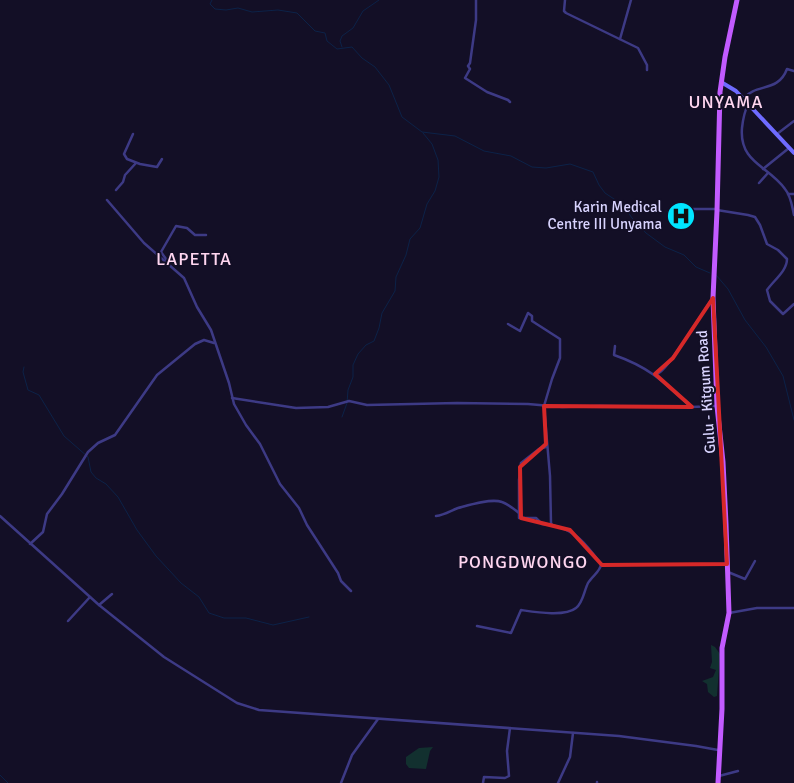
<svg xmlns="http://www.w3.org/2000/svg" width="794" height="783" viewBox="0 0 794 783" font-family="Signika,sans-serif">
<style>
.green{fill:#12302f}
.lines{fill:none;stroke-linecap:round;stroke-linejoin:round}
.stream{stroke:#0c2248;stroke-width:1}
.street{stroke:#3d3a85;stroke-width:2.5}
.secondary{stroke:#6f6bff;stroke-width:4}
.primary{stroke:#c25bff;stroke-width:5}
.marked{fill:none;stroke:#d62828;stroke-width:4;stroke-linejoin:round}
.labels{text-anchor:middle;stroke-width:4;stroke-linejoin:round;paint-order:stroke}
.poi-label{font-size:15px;fill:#d9d4ff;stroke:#130f26;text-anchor:end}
.street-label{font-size:15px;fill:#d9d4ff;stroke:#130f26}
.quarter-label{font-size:18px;letter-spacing:1px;fill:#ffd6f0;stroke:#130f26}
</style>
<rect width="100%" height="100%" fill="#130f26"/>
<g class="green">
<path d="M711 645 715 647 720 654 717 696 714 697 708 692 707 684 702 681 713 677 716 670 710 668 712 662Z"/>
<path d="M433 747 430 751 426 769 409 768 406 764V757L419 748Z"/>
</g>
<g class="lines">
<g class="stream">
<path d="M212 0 210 4 215 9 226 10 238 8 252 12 278 10 297 13 315 31 325 33 327 41 337 49 352 47 362 58 375 67 389 85 402 117 422 132 455 136 484 151 511 156 532 167 546 168 570 164 593 172 599 185 605 193 623 205 632 218 646 233 665 247 684 255 696 267 710 273"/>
<path d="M342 47 340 41 342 36 353 28 363 11 379 0"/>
<path d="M716 275 728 289 745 320 766 347 783 376 794 420"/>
<path d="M24 367 23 372 28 390 39 395 64 436 88 457 91 472 96 478 106 484 118 497 137 530 156 556 181 583 199 597 209 613 224 618H246L273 625 309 617"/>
<path d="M342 417 347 403 348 390 353 377V365L358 354 366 345 374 341 379 328 382 313 395 291 396 277 406 255 410 239 420 228 427 204 435 191 439 177 438 160 432 144 423 133"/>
<path d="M0 775 8 783"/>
</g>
<g class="street">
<path d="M476 0V20L470 63 468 66 470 69 465 78 487 92 508 100 510 102"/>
<path d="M565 0 564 11 566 13 638 48 647 65V70"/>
<path d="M620 39 631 0"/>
<path d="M744 98C756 83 778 93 787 69L794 71"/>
<path d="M748 105C744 112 743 119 742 128 739 163 769 166 785 189 791 196 792 206 794 215"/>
<path d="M133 134 124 154 127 159 140 164 157 167 162 159"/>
<path d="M777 134 794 121"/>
<path d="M763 169 789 148"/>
<path d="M759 183 768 173"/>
<path d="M116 190 123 182 125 175 136 163"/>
<path d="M788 194H794"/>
<path d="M107 200 144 243 184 278 197 307 211 330 229 383 234 404 246 425 260 444 280 484 299 508 307 525 338 573 341 581 351 591"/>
<path d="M681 209H716"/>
<path d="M717 210 748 215 755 217 760 225 767 244 778 250 787 259C787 271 774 280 767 290L770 301 783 314 794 304"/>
<path d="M166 259 161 252 176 226 187 228 195 235H206"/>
<path d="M508 324 520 331 528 313 532 316V321L560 339V358L552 379 544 406"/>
<path d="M615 346 614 355C649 367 664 382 690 406"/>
<path d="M657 374C668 371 702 312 712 299"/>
<path d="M232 398 296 408 328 407 349 401 367 405 457 403 528 404 562 407 600 406 691 407 716 406"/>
<path d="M546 447 539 449 521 463 519 480V518H536L542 524 552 525"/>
<path d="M0 516 99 605 164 657 237 703 259 710 619 736 696 746 718 750"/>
<path d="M436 516C445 515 450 511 458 508 469 505 491 498 502 502 508 504 514 509 519 513"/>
<path d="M30 544 43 532 47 514 62 494 88 452 98 443 115 435 157 375 195 344 204 340 214 343"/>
<path d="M602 565 727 564"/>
<path d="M728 572 745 579 755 561"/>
<path d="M99 605 112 594"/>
<path d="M729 613 757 608H794"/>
<path d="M68 621 90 597"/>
<path d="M477 626 511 633 521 610C535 612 565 617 576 608 583 603 584 591 588 583 592 576 601 571 601 564 586 544 577 531 552 525L551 523 550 476 544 406"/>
<path d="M719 776 738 771"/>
<path d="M597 782V783"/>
<path d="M341 783 352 755 378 719"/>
<path d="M483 783 484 777 505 778 509 776 507 751 510 728"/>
<path d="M558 783 570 757 573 733"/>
</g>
<path class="secondary" d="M721 82 736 91 794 153"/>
<path class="primary" d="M718 783 722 709V648L729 613 726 524 723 462 717 406 713 298 717 211 720 92 725 57 737 0"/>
</g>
<path class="marked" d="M713 298 727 564 602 565 570 530 521 518 520 467 546 444 544 406 692 407 655 374 673 358Z"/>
<defs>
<symbol id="hospital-disc" viewBox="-11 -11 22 22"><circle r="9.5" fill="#00e5ff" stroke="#130f26"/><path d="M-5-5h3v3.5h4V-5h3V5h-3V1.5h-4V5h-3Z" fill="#111"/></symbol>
</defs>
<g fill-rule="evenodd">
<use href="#hospital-disc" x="665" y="200" width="32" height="32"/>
</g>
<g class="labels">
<g class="poi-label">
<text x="662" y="212">Karin Medical<tspan x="662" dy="17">Centre III Unyama</tspan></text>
</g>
<g class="street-label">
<text transform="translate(706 392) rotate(-94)" y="5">Gulu - Kitgum Road</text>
</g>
<g class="quarter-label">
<text x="726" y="108">UNYAMA</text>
<text x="194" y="265">LAPETTA</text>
<text x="523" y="568">PONGDWONGO</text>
</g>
</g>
</svg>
